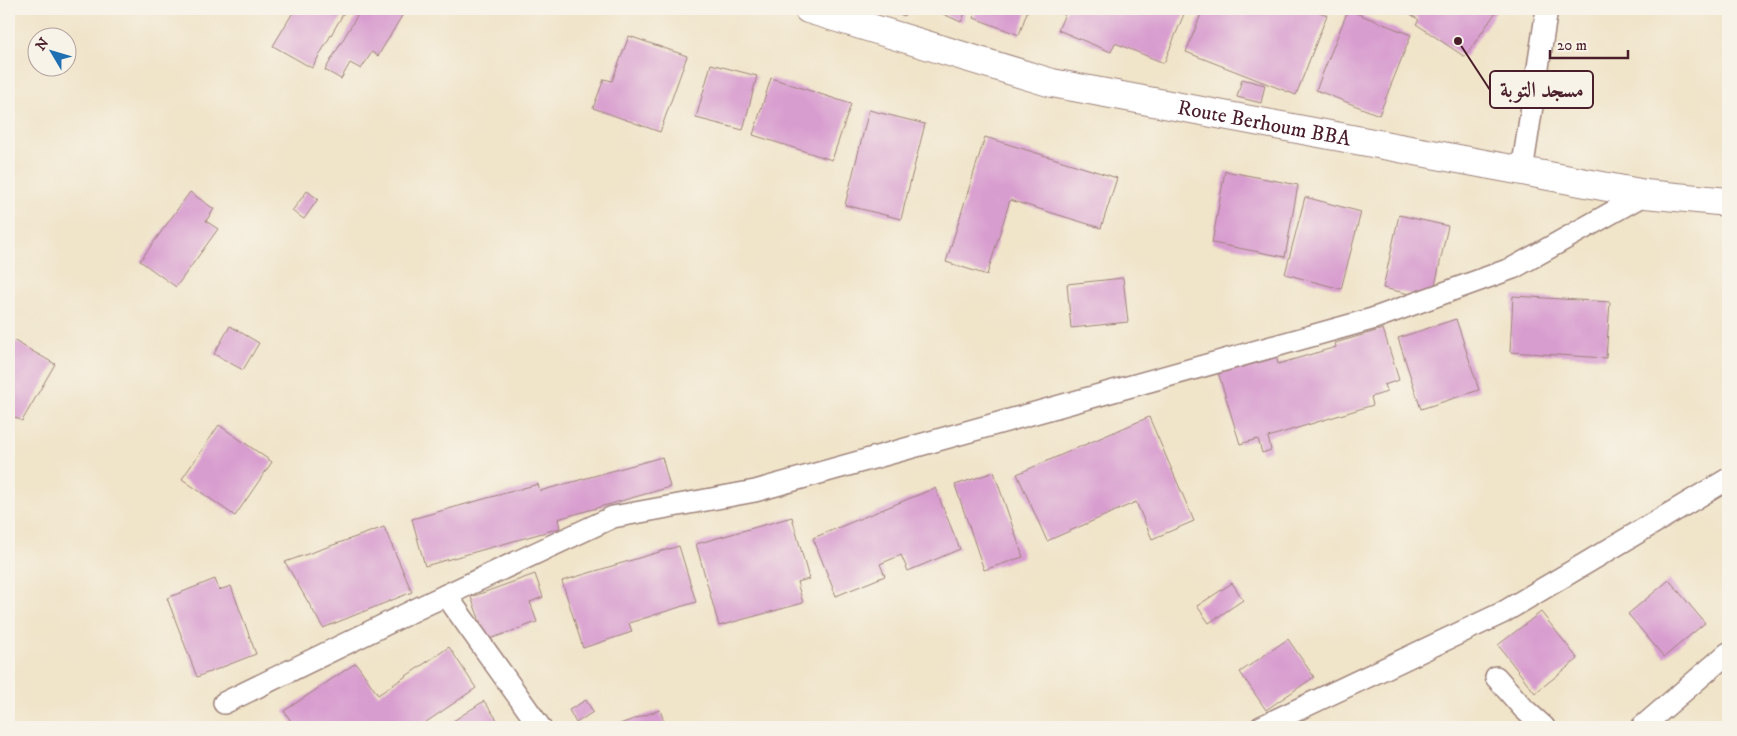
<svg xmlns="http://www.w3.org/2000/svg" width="1737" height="736" viewBox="0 0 1737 736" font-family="'IM FELL DW Pica',Amiri,serif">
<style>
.building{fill:#d89dcf}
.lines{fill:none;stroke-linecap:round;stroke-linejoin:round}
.minor-casing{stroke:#9d827a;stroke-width:24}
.secondary-casing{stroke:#9d827a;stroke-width:30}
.minor{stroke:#fff;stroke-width:21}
.secondary{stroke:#fff;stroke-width:28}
.labels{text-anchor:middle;stroke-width:4;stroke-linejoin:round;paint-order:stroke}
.street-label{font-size:21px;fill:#4a1f2b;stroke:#f7f3e8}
.leader{fill:none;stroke:#4a1f2b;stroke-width:2}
.callout-dot{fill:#4a1f2b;stroke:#f7f3e8;stroke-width:2}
.callout{fill:#f7f3e8;stroke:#4a1f2b;stroke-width:2}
.callout-label{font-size:22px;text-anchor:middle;font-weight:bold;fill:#4a1f2b}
</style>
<rect width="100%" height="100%" fill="#f7f3e8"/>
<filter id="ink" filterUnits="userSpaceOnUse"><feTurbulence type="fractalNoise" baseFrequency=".02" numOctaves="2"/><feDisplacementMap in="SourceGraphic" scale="10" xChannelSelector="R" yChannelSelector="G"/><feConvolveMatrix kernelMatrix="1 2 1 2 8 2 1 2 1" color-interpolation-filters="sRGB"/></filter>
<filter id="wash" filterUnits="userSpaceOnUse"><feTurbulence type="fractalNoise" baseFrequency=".0096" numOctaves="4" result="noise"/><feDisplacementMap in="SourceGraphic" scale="20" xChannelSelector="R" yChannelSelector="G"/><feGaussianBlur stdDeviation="1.12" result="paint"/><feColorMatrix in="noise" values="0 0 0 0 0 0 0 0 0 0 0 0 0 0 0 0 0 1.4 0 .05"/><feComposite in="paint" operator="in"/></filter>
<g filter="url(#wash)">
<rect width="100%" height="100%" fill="#f0e4c9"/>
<g id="blocks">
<g class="building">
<path d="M295 9H346L312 68 273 46Z"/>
<path d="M361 9H406L378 56 372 52 361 69 350 63 341 79 325 70Z"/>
<path d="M889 9H908L904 16Z"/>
<path d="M932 9H967L961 22Z"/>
<path d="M977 9H1028L1019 35 974 18Z"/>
<path d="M1067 9H1186L1164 63 1115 43 1111 52 1058 30Z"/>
<path d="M1203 9H1312L1327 15 1296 95 1186 52Z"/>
<path d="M1403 9H1498L1465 57 1416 24 1419 20Z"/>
<path d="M1348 10 1411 35 1379 115 1316 90Z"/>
<path d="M629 36 687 56 660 132 593 108 604 79 612 81Z"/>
<path d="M711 64 757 76 743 130 696 118Z"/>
<path d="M771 78 851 104 832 160 753 135Z"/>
<path d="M1242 79 1265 85 1261 103 1237 97Z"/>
<path d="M869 110 925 124 901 219 845 205Z"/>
<path d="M985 137 1117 178 1101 228 1010 200 987 275 946 262Z"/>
<path d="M1225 171 1298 185 1285 257 1212 243Z"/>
<path d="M307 191 318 199 304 219 292 211Z"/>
<path d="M190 192 214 209 206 221 218 229 176 287 140 261Z"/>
<path d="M1305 197 1361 212 1341 289 1285 274Z"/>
<path d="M1399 215 1448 226 1432 299 1383 288Z"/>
<path d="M1123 278 1128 322 1071 328 1067 284Z"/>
<path d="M1513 296 1610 302 1606 358 1510 352Z"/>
<path d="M1456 319 1479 390 1421 409 1398 338Z"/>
<path d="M230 326 259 343 243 370 214 354Z"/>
<path d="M1383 329 1399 380 1384 385 1387 392 1371 397 1373 405 1268 437 1271 450 1262 453 1258 439 1240 444 1218 372 1276 354 1278 364 1336 347 1335 343Z"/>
<path d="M9 335 12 337 11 339 55 364 22 421 9 414Z"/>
<path d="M1149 417 1194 521 1152 539 1136 502 1047 541 1017 474Z"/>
<path d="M219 425 272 462 235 516 182 479Z"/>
<path d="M662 457 670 487 558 519 560 528 425 566 412 519 538 484 540 491Z"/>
<path d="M994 472 1023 557 984 570 955 485Z"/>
<path d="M935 488 960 549 908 571 901 555 880 564 885 576 836 596 813 538Z"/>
<path d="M792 517 809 579 797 582 803 603 719 626 696 544Z"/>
<path d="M384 527 412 592 323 628 285 562Z"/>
<path d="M679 546 696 602 629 623 632 632 583 648 562 581Z"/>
<path d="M535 574 543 597 530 602 537 622 487 640 471 597Z"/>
<path d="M215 579 219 590 231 586 256 654 197 677 167 598Z"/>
<path d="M1669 580 1705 623 1664 657 1628 614Z"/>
<path d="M1232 583 1243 600 1209 623 1197 606Z"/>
<path d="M1541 612 1578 659 1535 693 1498 645Z"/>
<path d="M1288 639 1314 677 1266 710 1240 672Z"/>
<path d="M449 647 476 688 419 727H295L284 711 356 663 378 695Z"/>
<path d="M586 700 593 712 576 723 569 710Z"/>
<path d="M484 701 502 727H444Z"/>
<path d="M660 710 666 727H611Z"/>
</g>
</g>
</g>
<g filter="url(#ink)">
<use href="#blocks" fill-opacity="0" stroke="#9d827a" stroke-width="1"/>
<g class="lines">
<defs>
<g id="minor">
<path d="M1522 171 1547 9"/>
<path d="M446 595 540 727"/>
<path d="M1496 677 1524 709 1544 727"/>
<path d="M224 703 427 604 613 517 755 491 1372 319 1513 268 1645 194"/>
<path d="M1261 727 1502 613 1728 479"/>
<path d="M1642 727 1728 653"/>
</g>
<g id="secondary">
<path id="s1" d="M808 9 1052 83 1645 194 1728 202"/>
</g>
</defs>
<use href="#minor" class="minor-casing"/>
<use href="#secondary" class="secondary-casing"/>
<use href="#minor" class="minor"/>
<use href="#secondary" class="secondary"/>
</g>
</g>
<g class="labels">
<g class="street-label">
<text dy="7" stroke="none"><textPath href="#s1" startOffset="471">Route Berhoum BBA</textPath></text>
</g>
</g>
<path class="leader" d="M1458 41L1490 90"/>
<circle class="callout-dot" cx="1458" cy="41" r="5"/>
<rect class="callout" x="1490" y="71" width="103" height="37" rx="5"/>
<g class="callout-label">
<text x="1542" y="97">مسجد التوبة</text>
</g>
<rect width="1737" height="736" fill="none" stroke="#f7f3e8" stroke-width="30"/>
<g transform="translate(52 52) rotate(308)"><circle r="24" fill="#f7f3e8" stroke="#b29e9c"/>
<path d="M0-4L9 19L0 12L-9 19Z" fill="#1f6fb2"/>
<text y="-8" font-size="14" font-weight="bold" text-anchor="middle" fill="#4a1f2b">N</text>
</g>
<path d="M1550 50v8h78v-8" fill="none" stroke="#4a1f2b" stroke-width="2.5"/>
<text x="1557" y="50" font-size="15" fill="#4a1f2b" stroke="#f7f3e8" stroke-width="4" paint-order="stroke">20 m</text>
</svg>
